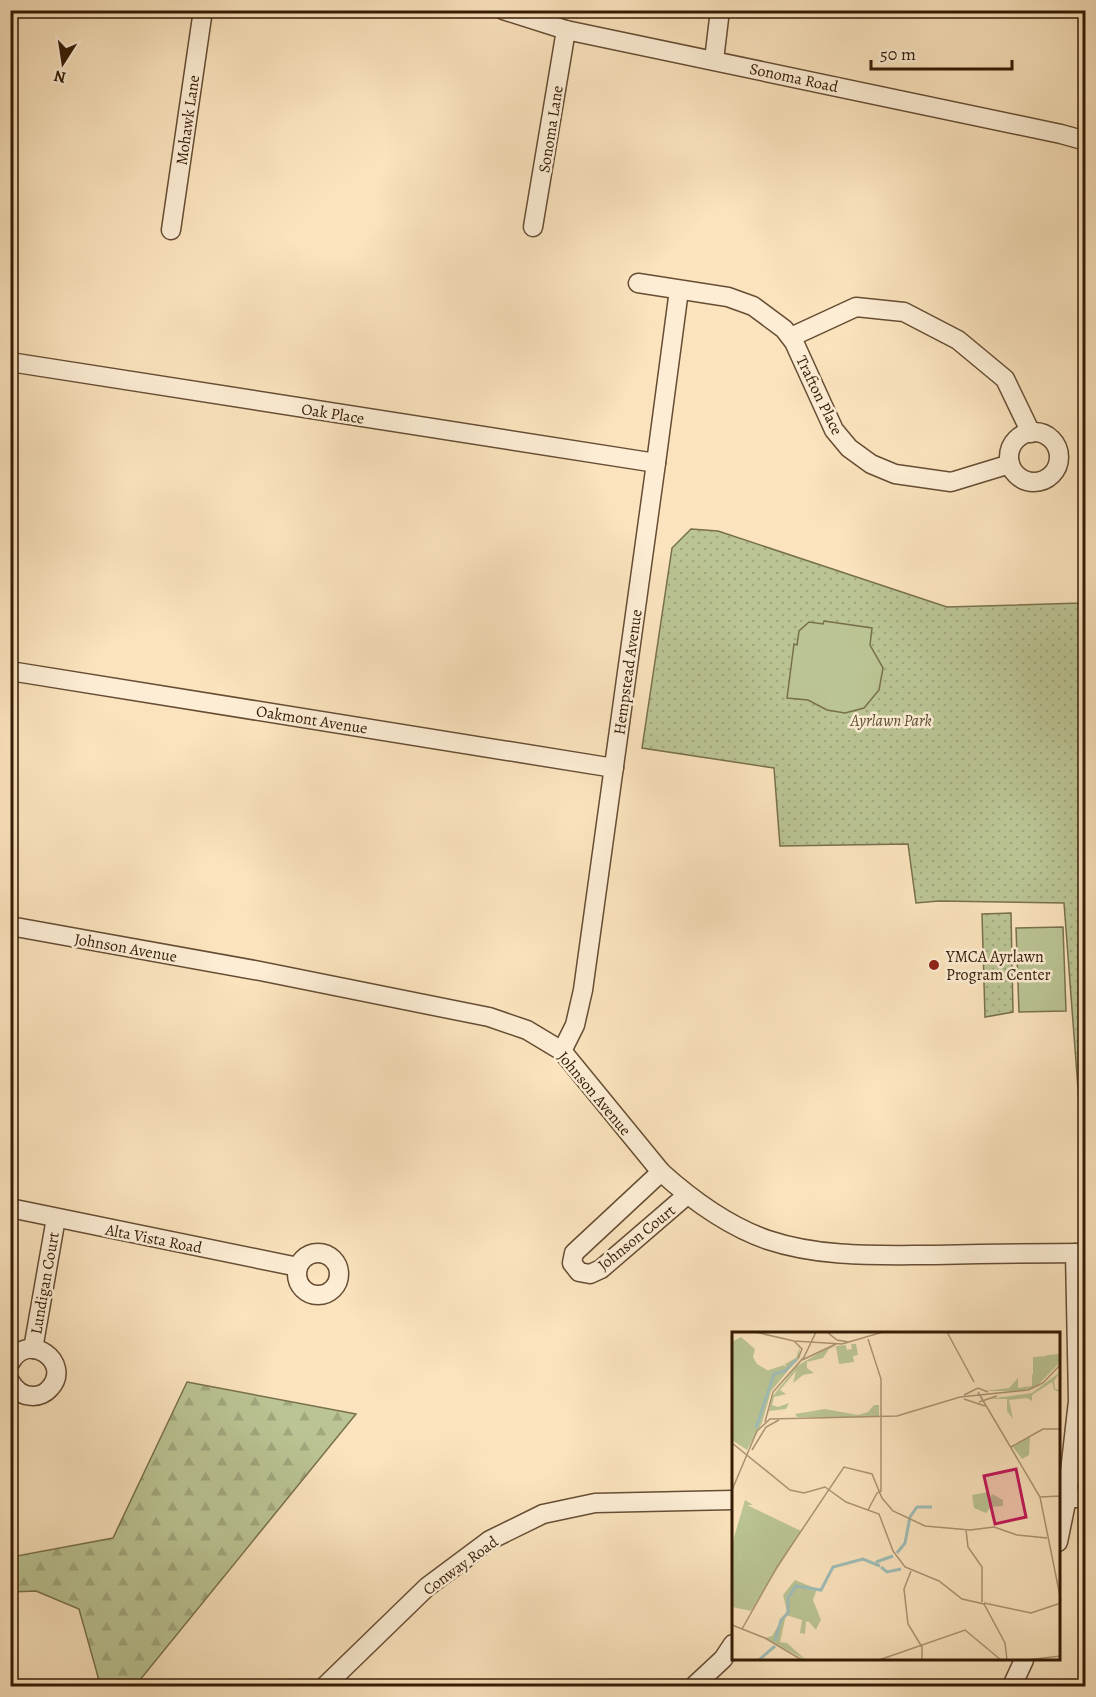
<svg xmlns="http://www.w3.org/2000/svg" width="1096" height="1697" viewBox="0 0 1096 1697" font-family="Alegreya,serif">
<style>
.forest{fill:url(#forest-firs);stroke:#78704c;stroke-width:1.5}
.park{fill:url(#park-dots);stroke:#78704c;stroke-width:1.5}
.pitch{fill:#bbc494;stroke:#78704c;stroke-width:1.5}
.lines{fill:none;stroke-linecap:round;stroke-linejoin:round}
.minor-casing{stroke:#664d33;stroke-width:21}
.minor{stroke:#fcedd4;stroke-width:18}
.poi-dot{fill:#8f2418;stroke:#fcedd4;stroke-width:2}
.labels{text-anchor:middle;stroke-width:5;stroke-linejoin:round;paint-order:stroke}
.street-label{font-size:16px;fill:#341b05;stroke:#fcedd4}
.park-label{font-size:16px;font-style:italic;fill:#5c4e30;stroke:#fcedd4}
.poi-label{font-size:16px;fill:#341b05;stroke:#fcedd4;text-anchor:start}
.inset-river{fill:none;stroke:#9fbdb8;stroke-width:3}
.inset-road{fill:none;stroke:#ab9373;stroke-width:1.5}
.view{fill:#c2185b;fill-opacity:0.15;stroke:#c2185b;stroke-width:3}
.inset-edge{fill:none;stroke:#341b05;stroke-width:3}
</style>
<defs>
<pattern id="forest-firs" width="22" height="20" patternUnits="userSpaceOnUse" patternTransform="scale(1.5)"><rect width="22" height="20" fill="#bbc494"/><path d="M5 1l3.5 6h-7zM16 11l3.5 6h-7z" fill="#a1a87e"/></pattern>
<pattern id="park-dots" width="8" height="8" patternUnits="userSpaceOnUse" patternTransform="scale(1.5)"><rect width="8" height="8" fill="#bbc494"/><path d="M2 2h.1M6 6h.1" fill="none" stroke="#a1a87e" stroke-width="1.8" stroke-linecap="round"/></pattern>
</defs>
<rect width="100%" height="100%" fill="#fae3bd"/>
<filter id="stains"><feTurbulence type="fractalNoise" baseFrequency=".00333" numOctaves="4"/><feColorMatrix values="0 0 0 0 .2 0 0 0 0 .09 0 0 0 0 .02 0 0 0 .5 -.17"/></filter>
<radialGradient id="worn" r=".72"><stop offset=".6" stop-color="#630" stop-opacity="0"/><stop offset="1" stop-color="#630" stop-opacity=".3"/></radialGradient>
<path class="forest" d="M187 1382 356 1414 135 1686H100L97 1673 79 1609 36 1591 11 1592V1557L113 1538Z"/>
<g class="park">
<path d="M691 529 718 531 947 607 1082 603 1085 602V1128H1081L1064 903 939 901 916 903 908 844 780 846 774 768 642 748 672 548Z"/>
<path d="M1011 913 1013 1012 985 1017 982 914Z"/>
</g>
<g class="pitch">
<path d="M824 621 872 628 870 645 883 668 879 690 864 708 845 713 827 710 808 700 787 698 794 644 797 645 799 631 809 622 823 624Z"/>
<path d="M1063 927 1066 1011 1019 1012 1016 928Z"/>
<path d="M1085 944V1043H1080L1078 945Z"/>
</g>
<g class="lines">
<defs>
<g id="minor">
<path d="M503 10 566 30 1061 134 1086 141"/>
<path d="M714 60 720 10"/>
<path d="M533 227 566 30"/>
<path d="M171 230 203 10"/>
<path d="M638 283 728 297 753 306 784 329 794 342 834 430 849 448 871 464 895 474 951 482 1010 464"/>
<path d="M791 337 856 307 904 312 958 340 1005 379 1031 433"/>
<path d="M10 362 656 463"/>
<circle cx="1034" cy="457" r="25"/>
<path d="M10 671 614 768"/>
<path d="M10 926 260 971 489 1017 527 1030 562 1051 661 1172C691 1199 730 1227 768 1240 822 1258 879 1255 935 1255 985 1254 1035 1253 1086 1253"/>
<path d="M562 1051 575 1025 583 990 656 463 679 290"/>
<path d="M661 1172 574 1253 572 1263 579 1272 590 1274 601 1269 687 1195"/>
<path d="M10 1208 298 1267"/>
<circle cx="318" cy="1274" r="21"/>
<path d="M33 1349 56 1218"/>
<path d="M10 1363C28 1329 73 1363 50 1388 46 1393 39 1396 33 1396 22 1396 15 1390 10 1381"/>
<path d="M1058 1498H1086"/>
<path d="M1058 1542 1067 1498 1078 1401 1075 1253"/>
<path d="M325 1686 427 1587 490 1540 543 1514 595 1503 733 1500"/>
<path d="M694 1686 723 1659 733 1644"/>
<path d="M1012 1686 1024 1660"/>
</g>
</defs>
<use href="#minor" class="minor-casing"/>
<use href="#minor" class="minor"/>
</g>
<circle class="poi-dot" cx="934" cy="965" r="6"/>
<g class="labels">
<g class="street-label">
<text transform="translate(794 77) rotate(12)" y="6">Sonoma Road</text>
<text transform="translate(187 120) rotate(-82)" y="6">Mohawk Lane</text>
<text transform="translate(550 129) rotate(-81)" y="6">Sonoma Lane</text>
<text transform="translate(820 395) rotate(64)" y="6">Trafton Place</text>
<text transform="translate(333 413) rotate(9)" y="6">Oak Place</text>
<text transform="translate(627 672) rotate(-82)" y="6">Hempstead Avenue</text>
<text transform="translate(312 719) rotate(9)" y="6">Oakmont Avenue</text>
<text transform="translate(126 947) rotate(10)" y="6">Johnson Avenue</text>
<text transform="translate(595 1093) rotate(50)" y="6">Johnson Avenue</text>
<text transform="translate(636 1237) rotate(-39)" y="6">Johnson Court</text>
<text transform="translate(154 1238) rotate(11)" y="6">Alta Vista Road</text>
<text transform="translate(44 1283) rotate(-80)" y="6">Lundigan Court</text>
<text transform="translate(460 1565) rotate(-36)" y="6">Conway Road</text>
</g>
<g class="park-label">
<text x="891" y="726">Ayrlawn Park</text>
</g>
<g class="poi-label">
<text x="946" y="962">YMCA Ayrlawn<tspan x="946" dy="18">Program Center</tspan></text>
</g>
</g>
<g transform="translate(732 1332)">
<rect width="328" height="328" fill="#fae3bd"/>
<path d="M9 5 23 17 21 25 25 32 40 41 41 52 30 91 15 118 0 108V10ZM15 173 69 199 19 279 0 275V228L9 227 3 204Z" fill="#bbc494"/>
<path d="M114 13V17L111 15 118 30 108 31 104 14 97 17 91 26 75 30V36L82 41 71 43 61 51 64 39 48 58 54 62 42 65 40 73 46 75 57 71 54 77 37 79 40 65 65 34 97 15ZM68 15 67 25 36 63 29 89 21 101 31 58 38 50 34 39 52 33 55 36 53 32 64 26ZM328 22V30L305 54 289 59H252L277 56 286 46V56L300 54V43L315 23ZM328 40 322 49 323 57 328 58V60L322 58 320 50 300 63V69L295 66 277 68 281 87 275 79V67H256L300 61ZM142 73H147V85H65L63 82 93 77 126 83 136 80ZM13 168 21 173H15L4 205 9 228H1L0 212ZM63 248 85 257 81 268 89 288 84 296 75 276 73 302 68 301 70 288 54 283 48 310 55 311 74 328 33 306 40 304 55 279 51 263Z" fill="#bbc494"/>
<path d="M119 12H124L126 23 121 24 122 30 107 32 104 14H114L115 18 120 17ZM315 24 314 45 301 54V25ZM256 160 258 166 260 162 271 168V174L259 175 254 181 242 176 240 163ZM79 266 88 288 84 298 77 290 70 289 75 268Z" fill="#bbc494"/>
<path d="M298 104 297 123 290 127 281 115Z" fill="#bbc494"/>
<path class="inset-river" d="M24 96 42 42 53 39 65 27M165 221 173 211 178 185 185 175H200M144 230 161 224M149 235 155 240 169 237M43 309 49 288 56 281V266L64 254 89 258 101 235 131 227 148 234M27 328 43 314"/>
<path class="inset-road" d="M23 0 62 9 110 12 151 0M95 0 105 8 116 10M215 0 242 50M224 0H290M136 7 149 47V159L145 161M62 9 70 17 66 27M70 28 104 12M246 60 308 165 329 269M232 63 246 56 256 60M232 67 253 74M247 70 265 64M33 90 41 60 72 25 84 0M0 111 58 158 72 161 93 155 114 170 147 182 161 219 173 235 207 249 230 267 252 272 273 311 275 328M279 115 311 97H327L329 91M20 118 34 95 47 88M0 158 25 99 38 87 165 84 228 65 296 58 311 51 329 32M308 165 329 164M136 178 145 161M234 198 236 215 250 235V270M179 239 172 257 176 292 190 315V328M252 271 299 281 329 271M0 293 33 306 70 328M10 297 45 235 112 135 140 142 150 166 161 179 193 194 238 198 262 195 285 203 315 206M147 328 233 298 269 328M294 328 329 324"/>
<path class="view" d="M284 137 294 185 263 192 252 144Z"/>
<rect width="328" height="328" class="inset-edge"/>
</g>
<rect width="1096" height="1697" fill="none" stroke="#fae3bd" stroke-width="36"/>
<rect x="12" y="12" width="1072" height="1673" fill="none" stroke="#341b05" stroke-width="3"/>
<rect x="18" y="18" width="1060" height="1661" fill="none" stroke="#341b05" stroke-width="1.5"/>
<g transform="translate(63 63) rotate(192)" stroke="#fcedd4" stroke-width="4.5" paint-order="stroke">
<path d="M0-4.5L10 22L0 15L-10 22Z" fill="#341b05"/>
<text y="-9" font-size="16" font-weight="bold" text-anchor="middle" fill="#341b05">N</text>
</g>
<path d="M871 60v9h141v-9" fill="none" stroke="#341b05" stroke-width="3"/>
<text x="880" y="60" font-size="18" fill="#341b05" stroke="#fcedd4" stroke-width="4.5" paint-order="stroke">50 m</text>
<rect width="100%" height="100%" filter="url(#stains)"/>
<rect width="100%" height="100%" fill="url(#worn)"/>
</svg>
